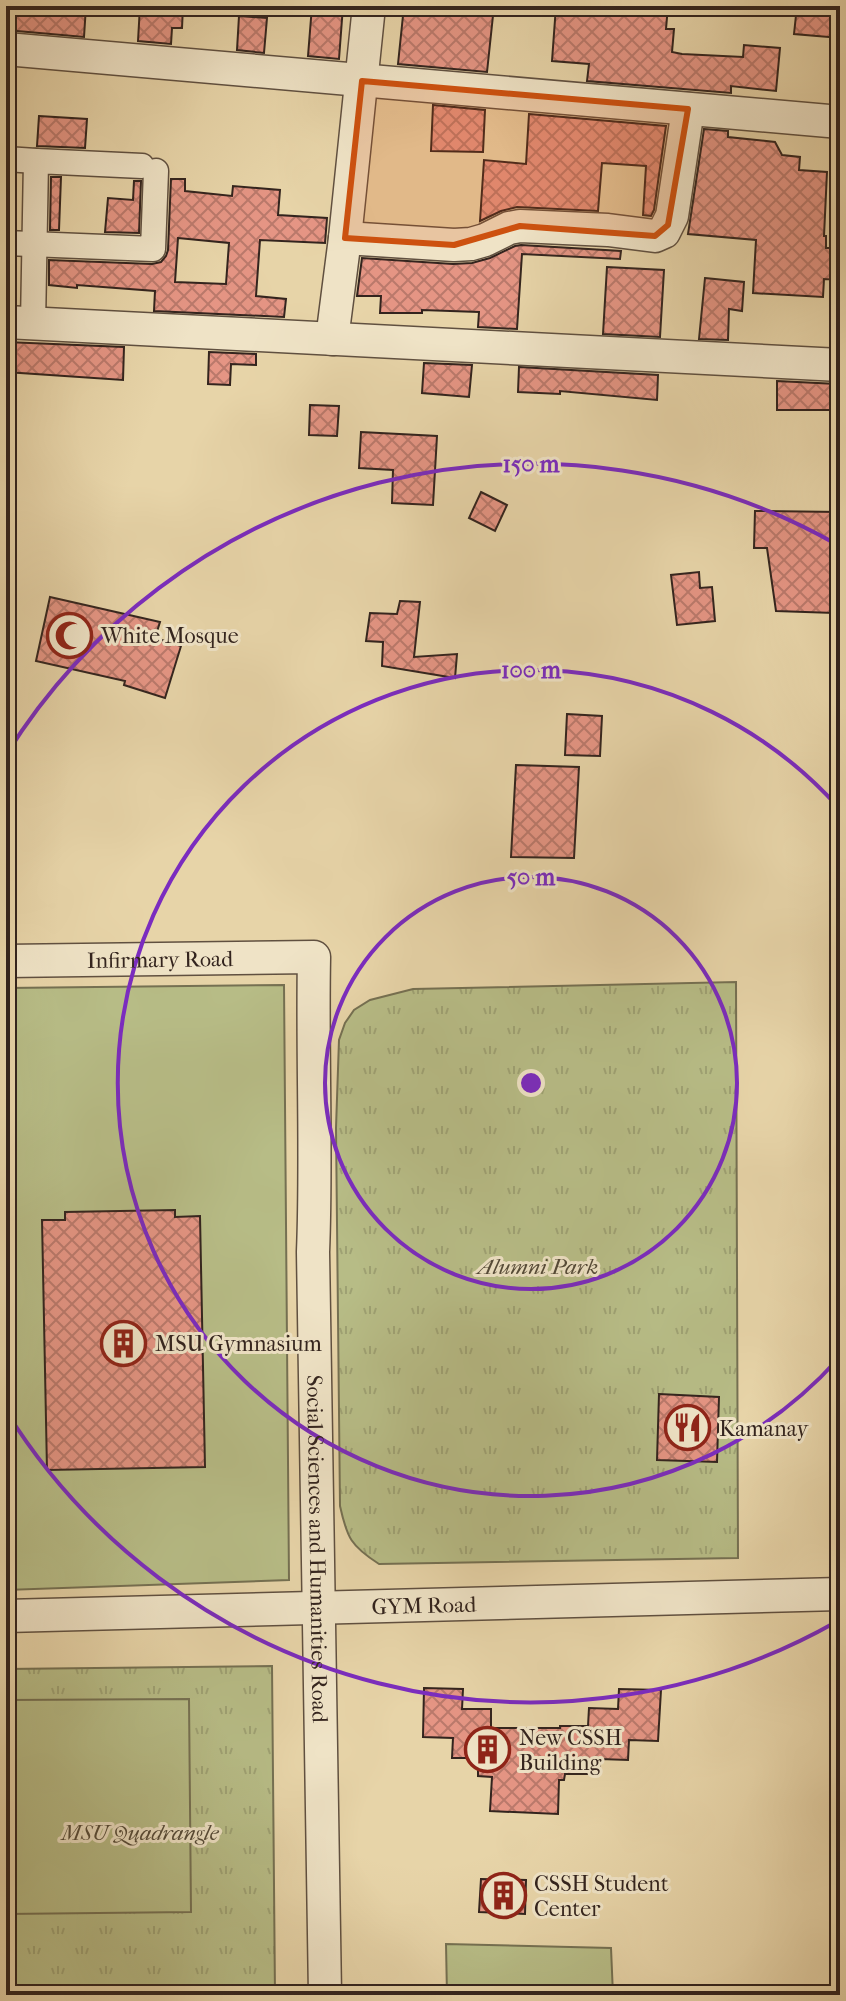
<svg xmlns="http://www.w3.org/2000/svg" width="846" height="2001" viewBox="0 0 846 2001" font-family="'IM FELL French Canon',serif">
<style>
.grass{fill:url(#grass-tufts);stroke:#757052;stroke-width:2}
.pitch{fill:#b7bc86;stroke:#757052;stroke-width:2}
.building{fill:url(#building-cross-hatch);stroke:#33241e;stroke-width:2;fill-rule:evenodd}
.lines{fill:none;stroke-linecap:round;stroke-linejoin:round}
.pedestrian-casing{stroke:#605040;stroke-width:27}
.minor-casing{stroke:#605040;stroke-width:35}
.pedestrian{stroke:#efe3c6;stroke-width:24}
.minor{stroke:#efe3c6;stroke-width:32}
.marked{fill:#cd510f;fill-opacity:0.2;stroke:#cd510f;stroke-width:6;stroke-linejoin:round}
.ring{fill:none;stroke:#7b2cbf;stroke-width:4}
.labels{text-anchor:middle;stroke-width:6;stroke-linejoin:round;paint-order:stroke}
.poi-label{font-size:22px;fill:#33241e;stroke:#efe3c6;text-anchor:start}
.street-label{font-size:22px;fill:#33241e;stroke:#efe3c6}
.park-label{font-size:22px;font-style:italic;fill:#544a38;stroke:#efe3c6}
.centre{fill:#7b2cbf;stroke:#efe3c6;stroke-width:4}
.ring-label{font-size:24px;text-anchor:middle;font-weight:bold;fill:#7b2cbf;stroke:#efe3c6;stroke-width:6;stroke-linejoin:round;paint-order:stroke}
</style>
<defs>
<pattern id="grass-tufts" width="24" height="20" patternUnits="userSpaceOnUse" patternTransform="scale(2)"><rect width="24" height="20" fill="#b7bc86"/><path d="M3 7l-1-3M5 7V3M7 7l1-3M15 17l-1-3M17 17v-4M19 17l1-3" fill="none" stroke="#9ea173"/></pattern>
<pattern id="building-cross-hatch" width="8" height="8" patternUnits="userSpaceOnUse" patternTransform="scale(2)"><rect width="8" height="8" fill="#e59584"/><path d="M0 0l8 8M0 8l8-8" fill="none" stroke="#ba796b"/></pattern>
</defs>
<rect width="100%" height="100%" fill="#e7d4a8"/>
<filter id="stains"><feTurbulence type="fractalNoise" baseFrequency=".0025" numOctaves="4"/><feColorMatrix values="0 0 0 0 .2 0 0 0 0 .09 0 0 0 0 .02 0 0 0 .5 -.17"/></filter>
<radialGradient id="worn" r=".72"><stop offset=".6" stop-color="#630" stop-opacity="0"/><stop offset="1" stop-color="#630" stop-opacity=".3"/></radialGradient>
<g class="grass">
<path d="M736 982 738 1558 379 1564C351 1546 347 1538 340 1506L336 1128 339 1040 345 1023 354 1010 370 1000 413 989Z"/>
<path d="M272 1666 275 1995H6V1669Z"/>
</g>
<g class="pitch">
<path d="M284 985 289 1580 6 1590V988Z"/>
<path d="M189 1699 191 1912 6 1914V1700Z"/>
<path d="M446 1944 611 1948 613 1995H447Z"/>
</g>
<g class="building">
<path d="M6 6H86L84 37 6 30Z"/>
<path d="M140 6H183L182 28H172L171 44 138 41Z"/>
<path d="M312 6H343L339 59 308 56Z"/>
<path d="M404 6H494L487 72 398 64Z"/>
<path d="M556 6H668L666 29H674L672 52 682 54 743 57 744 45 780 48 776 91 731 86V93L587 81 589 64 552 61Z"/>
<path d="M797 6H840V38L794 34Z"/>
<path d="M239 16 267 18 264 53 237 50Z"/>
<path d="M433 105 485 110 483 152 431 151Z"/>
<path d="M529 114 666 126 654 210 651 216 643 215 646 166 602 163 598 211 517 207 501 211 480 221 484 160 526 164Z"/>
<path d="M39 116 87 119 85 148 37 146Z"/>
<path d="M704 129 728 131V137L775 142 782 155 800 157 799 170 827 172 824 236H826V248H840V280L824 279 823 297 753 293 756 240 688 234Z"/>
<path d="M51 177H61L59 230H50Z"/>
<path d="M171 179H185V191L232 196 233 186 280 190 278 215 327 218 325 243 260 240 256 296 286 299 284 317 154 311 155 291 77 285V288L49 285V260L152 264 161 262 166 256 168 250ZM178 238 229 243 226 284 175 282Z"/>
<path d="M134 181H141L139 233 105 232 108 198 133 200Z"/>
<path d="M521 245 621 251 620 259 522 254 517 329 478 327 479 312 422 310V313H380L381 296H357L362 258 453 264 472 263 490 258 515 246Z"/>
<path d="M607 267 664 270 660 337 603 334Z"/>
<path d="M705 278 744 282 742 311 729 309 728 340 699 339Z"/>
<path d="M6 342 124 347 123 380 6 372Z"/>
<path d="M209 352 256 354V365L231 364 230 385 208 384Z"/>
<path d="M424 363 472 365 469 397 422 393Z"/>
<path d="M519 367 658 375 657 400 560 391V394L518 392Z"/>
<path d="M777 381 837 384 836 410H777Z"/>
<path d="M310 405 339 406 337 436 309 435Z"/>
<path d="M361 432 437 436 433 505 392 503 393 470 359 468Z"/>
<path d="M481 492 507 505 495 531 469 518Z"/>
<path d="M755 511 840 512V552H835L834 613 776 611 767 548H754Z"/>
<path d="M699 572 700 588 712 587 715 621 677 625 671 575Z"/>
<path d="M50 597 160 622 155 638 181 646 165 698 124 685 125 681 36 661Z"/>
<path d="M400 601 420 602 414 657 457 654 455 678 382 666 383 642 366 641 370 613 397 614Z"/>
<path d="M567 714 602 716 600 756 565 755Z"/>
<path d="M516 765 579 767 574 858 511 857Z"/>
<path d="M175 1210V1217L200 1216 205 1467 47 1470 42 1220H65V1212Z"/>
<path d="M659 1394 719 1397 717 1462 657 1460Z"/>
<path d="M424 1688 463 1689 462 1709H491V1728H560V1726H588L589 1708 618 1709 619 1689 661 1690 658 1741 629 1740 628 1760 600 1759 599 1774H565L564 1780H559L558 1814 490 1811 492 1777 478 1776V1758H452L453 1738 423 1737Z"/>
<path d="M481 1879 526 1880 525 1914 479 1912Z"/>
</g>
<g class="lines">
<defs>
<g id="pedestrian">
<path d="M6 159 36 161"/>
<path d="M6 243 153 249 156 171"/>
<path d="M33 324 36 161 142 166"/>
</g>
<g id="minor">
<path d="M6 49 840 122"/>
<path d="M345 238 454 245 471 244 485 240 509 228 520 226 608 230 655 236 664 232 672 216 688 109"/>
<path d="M6 322 840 365"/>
<path d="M332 339 345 238 369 6"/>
<path id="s1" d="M6 961 314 957C312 1056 317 1154 313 1252L325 1995"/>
<path id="s2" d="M6 1616 840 1594"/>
</g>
</defs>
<use href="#pedestrian" class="pedestrian-casing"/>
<use href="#minor" class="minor-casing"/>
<use href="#pedestrian" class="pedestrian"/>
<use href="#minor" class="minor"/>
</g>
<path class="marked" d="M362 81 688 109 668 225 655 236 520 226 454 245 345 238Z"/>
<g class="ring">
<circle cx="531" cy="1083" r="206"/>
<path d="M838 1359A413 413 0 1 1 838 807"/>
<path d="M836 1622A619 619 0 0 1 6 1411M6 755A619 619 0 0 1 836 544"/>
</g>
<defs>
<symbol id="mosque-ring" viewBox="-11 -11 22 22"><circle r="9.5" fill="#efe3c6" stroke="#8f2418" stroke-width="1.5"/><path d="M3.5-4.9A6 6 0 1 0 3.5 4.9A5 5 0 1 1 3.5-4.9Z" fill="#8f2418"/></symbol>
<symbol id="building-ring" viewBox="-11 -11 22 22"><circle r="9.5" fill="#efe3c6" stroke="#8f2418" stroke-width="1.5"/><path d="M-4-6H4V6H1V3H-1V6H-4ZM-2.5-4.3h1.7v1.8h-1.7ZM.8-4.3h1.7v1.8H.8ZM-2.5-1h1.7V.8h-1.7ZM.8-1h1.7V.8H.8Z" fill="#8f2418"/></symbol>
<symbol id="restaurant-ring" viewBox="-11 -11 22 22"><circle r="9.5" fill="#efe3c6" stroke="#8f2418" stroke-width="1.5"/><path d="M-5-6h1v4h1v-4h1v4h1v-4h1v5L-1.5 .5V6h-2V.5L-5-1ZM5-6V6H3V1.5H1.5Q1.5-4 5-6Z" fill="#8f2418"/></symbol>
</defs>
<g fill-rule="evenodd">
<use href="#mosque-ring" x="44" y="610" width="51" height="51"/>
<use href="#building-ring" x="98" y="1318" width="51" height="51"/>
<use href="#restaurant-ring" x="662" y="1402" width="51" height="51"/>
<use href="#building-ring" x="462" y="1724" width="51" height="51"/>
<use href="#building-ring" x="478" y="1870" width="51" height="51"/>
</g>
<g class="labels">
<g class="poi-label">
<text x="101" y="643">White Mosque</text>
<text x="155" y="1351">MSU Gymnasium</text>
<text x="719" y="1436">Kamanay</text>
<text x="519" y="1745">New CSSH<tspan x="519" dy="25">Building</tspan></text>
<text x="534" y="1891">CSSH Student<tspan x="534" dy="25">Center</tspan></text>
</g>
<g class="street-label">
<text dy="8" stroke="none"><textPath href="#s1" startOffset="154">Infirmary Road</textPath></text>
<text dy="8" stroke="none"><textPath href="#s1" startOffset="900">Social Sciences and Humanities Road</textPath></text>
<text dy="8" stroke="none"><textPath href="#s2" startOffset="418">GYM Road</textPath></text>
</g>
<g class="park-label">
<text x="538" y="1274">Alumni Park</text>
<text x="140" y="1840">MSU Quadrangle</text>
</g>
</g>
<circle cx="531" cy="1083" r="12" class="centre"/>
<g class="ring-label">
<text x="531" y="472">150 m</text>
<text x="531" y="678">100 m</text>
<text x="531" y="885">50 m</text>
</g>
<rect width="846" height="2001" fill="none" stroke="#e7d4a8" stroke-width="32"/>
<rect x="8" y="8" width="830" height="1985" fill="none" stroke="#33241e" stroke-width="4"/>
<rect x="16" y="16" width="814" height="1969" fill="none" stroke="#33241e" stroke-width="2"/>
<rect width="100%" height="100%" filter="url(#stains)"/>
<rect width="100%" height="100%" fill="url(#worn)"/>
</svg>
